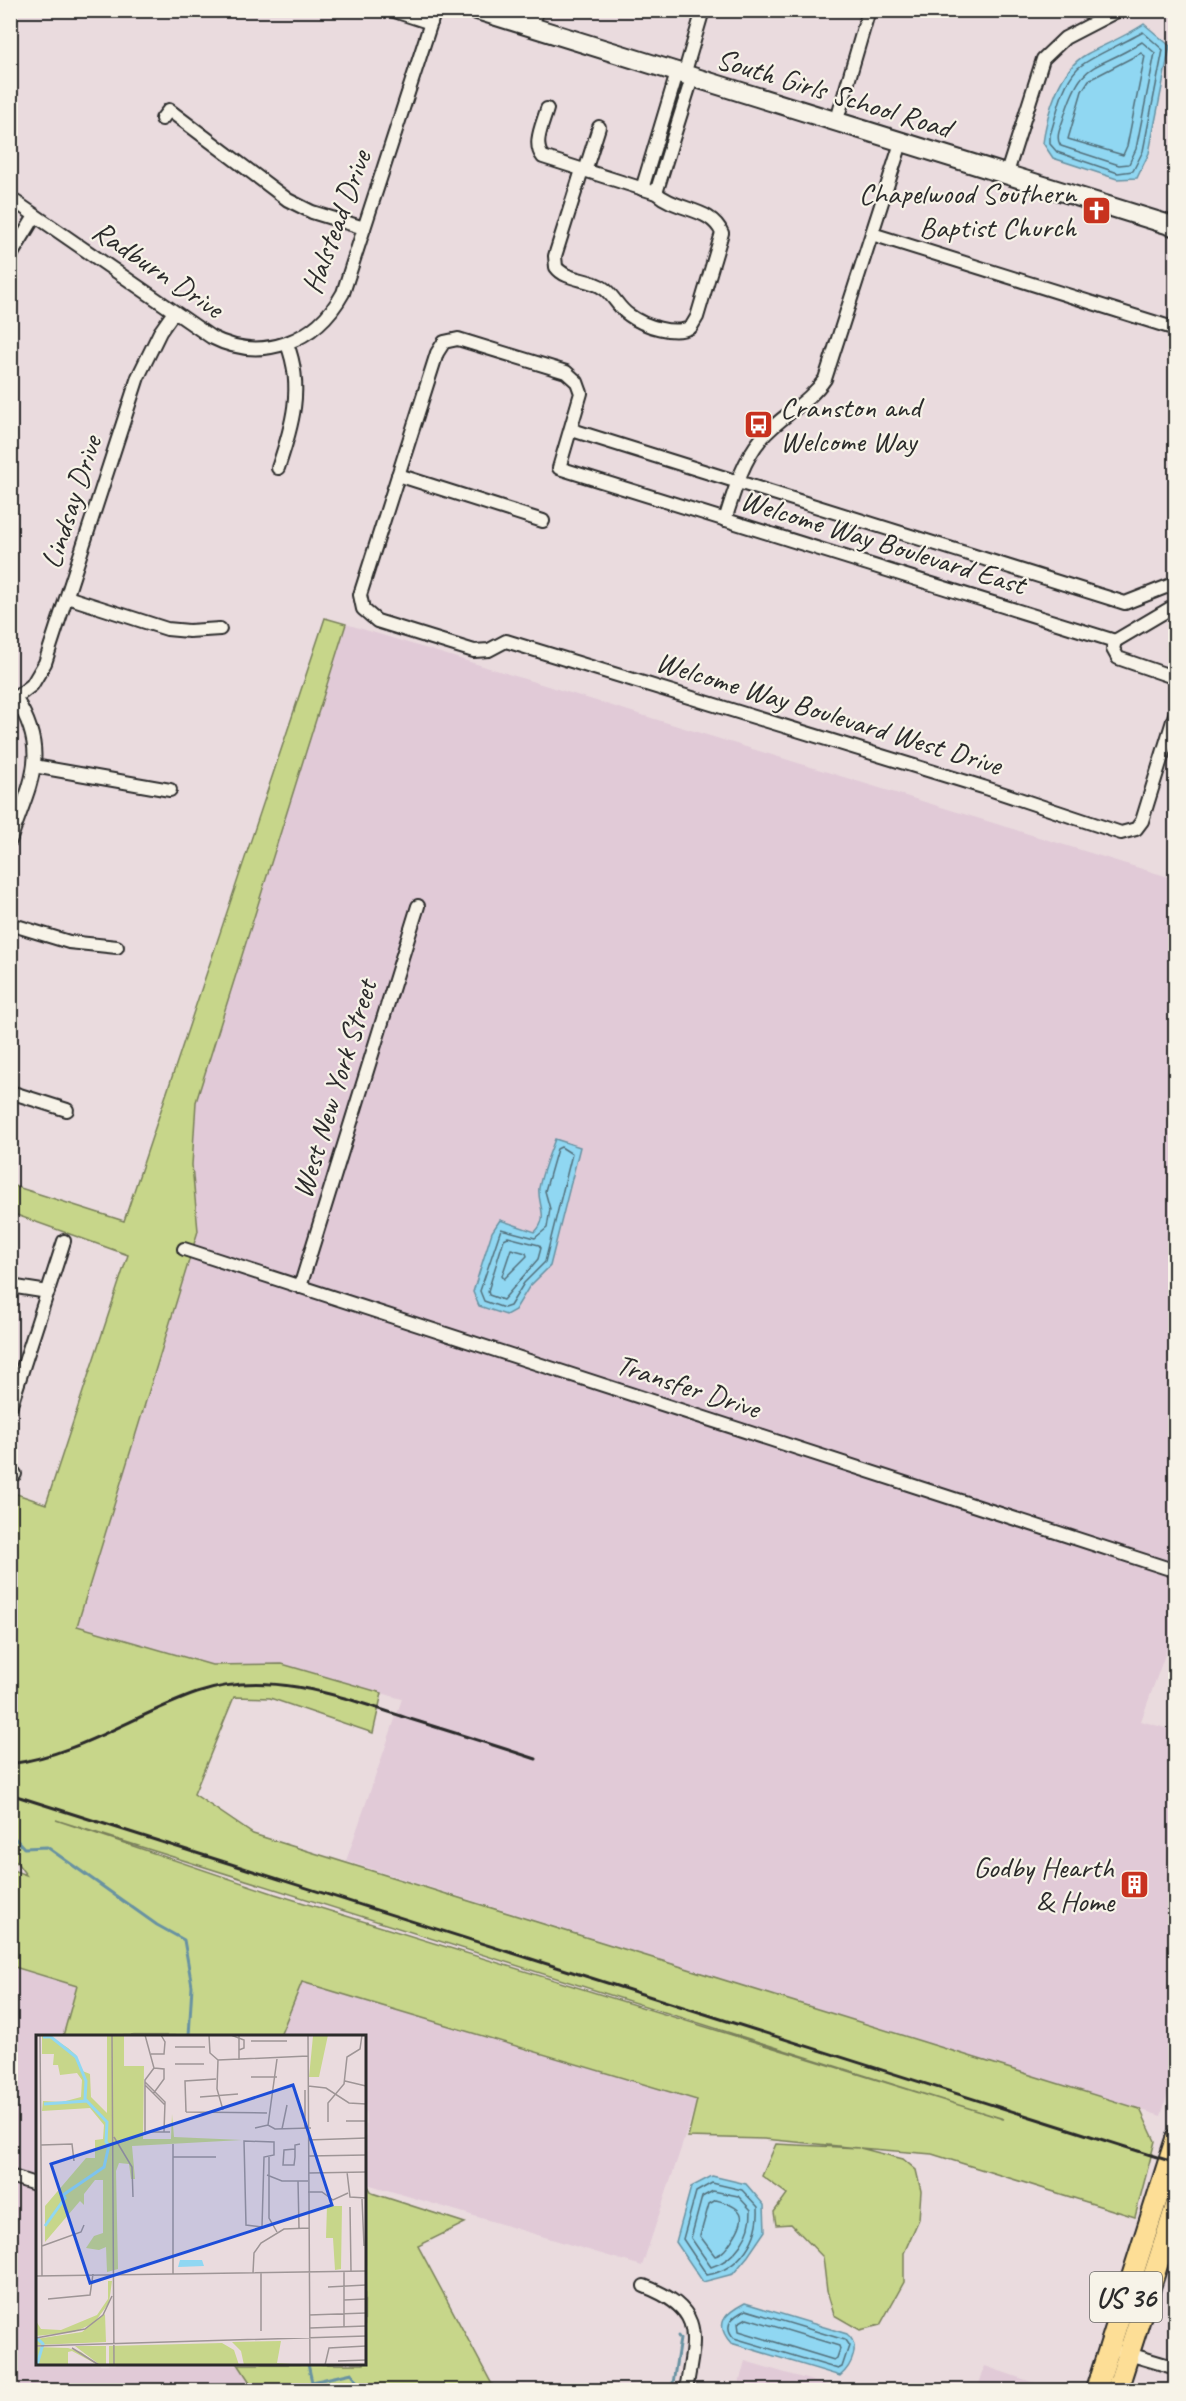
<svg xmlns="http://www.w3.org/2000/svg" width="1186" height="2401" viewBox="0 0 1186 2401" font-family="Caveat,sans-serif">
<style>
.built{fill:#e1cad7}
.green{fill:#c7d68a;stroke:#79805a;stroke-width:1.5;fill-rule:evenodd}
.water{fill:#90d7f2;stroke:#6892a2;stroke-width:1.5}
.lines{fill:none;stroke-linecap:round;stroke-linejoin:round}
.shore{stroke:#53707b;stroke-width:1.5}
.stream{stroke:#6892a2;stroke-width:3}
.street-casing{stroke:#2b2b2b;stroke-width:16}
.secondary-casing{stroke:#2b2b2b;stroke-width:22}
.primary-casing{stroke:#2b2b2b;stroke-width:24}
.street{stroke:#f7f3e8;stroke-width:12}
.secondary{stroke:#f7f3e8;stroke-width:18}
.primary{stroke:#fdde96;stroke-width:20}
.rail{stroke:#2b2b2b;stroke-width:3}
.labels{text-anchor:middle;stroke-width:4.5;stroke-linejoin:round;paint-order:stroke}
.shield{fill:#f7f3e8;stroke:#686764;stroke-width:1.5}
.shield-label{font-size:28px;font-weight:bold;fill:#2b2b2b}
.street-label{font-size:30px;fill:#2b2b2b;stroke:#f7f3e8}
.poi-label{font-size:30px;fill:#2b2b2b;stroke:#f7f3e8;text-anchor:end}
.inset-river{fill:none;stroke:#90d7f2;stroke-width:3}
.inset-road{fill:none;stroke:#9e9596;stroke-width:1.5}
.view{fill:#1d4ed8;fill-opacity:0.15;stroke:#1d4ed8;stroke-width:3}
.inset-edge{fill:none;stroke:#2b2b2b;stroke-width:3}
</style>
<rect width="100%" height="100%" fill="#eadbde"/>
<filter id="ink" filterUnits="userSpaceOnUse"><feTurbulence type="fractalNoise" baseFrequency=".0167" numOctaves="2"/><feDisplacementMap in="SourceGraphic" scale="12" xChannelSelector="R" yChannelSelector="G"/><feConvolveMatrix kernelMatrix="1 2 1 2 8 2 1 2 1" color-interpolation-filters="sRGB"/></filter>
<g filter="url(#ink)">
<g class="built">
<path d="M346 624 1175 879 1176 1624 1141 1721 1176 1731V2067L1161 2116 346 1861 402 1699 282 1664 212 1665 76 1626 198 1231 192 1165 196 1102Z"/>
<path d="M10 1967 77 1986 63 2036H38V2364H238L255 2390H11Z"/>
<path d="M301 1982 697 2100 642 2266 367 2184 364 2036H280Z"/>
<path d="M745 2361 843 2390H737Z"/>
<path d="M985 2366 1055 2390H977Z"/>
</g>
<g class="green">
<path d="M325 618 346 624 196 1102 192 1165 198 1231 77 1626 212 1665 282 1664 382 1693 373 1733 270 1698 234 1697 194 1794 253 1834 1140 2109 1155 2141 1135 2217 932 2154 860 2148 903 2159 916 2170 921 2191 919 2219 904 2253V2282L880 2325 860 2330 834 2315 827 2291 823 2257 791 2224 776 2225 774 2212 787 2194 762 2176 776 2144 859 2148 764 2139 688 2137 697 2100 302 1982 280 2036H63L77 1986 11 1966 10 1869 26 1875 10 1853 11 1492 46 1504 128 1255 11 1213V1185L124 1221ZM56 1820 1003 2119H1004L275 1894Z"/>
<path d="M365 2181 372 2193 465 2223 418 2246 495 2390H255L238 2364H364Z"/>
</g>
<g class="water">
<path d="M1144 24 1170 46 1149 153 1137 178 1117 179 1053 158 1043 143C1047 113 1059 69 1087 54 1106 44 1126 36 1144 24Z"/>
<path d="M555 1139 580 1147 550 1266 529 1287 515 1310 506 1315 479 1306 473 1292 492 1232 500 1220 535 1232C550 1217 537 1205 539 1188 542 1171 549 1155 555 1139Z"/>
<path d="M712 2176 746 2184 764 2205 765 2231 748 2256 733 2274 703 2282 676 2242 691 2187Z"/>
<path d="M745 2303 847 2334C861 2345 852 2366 840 2376L731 2343C713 2323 726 2313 745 2303Z"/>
</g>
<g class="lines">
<g class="shore">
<path d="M1143 32 1163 50 1143 151 1133 171 1118 173 1057 152 1050 144V135C1057 114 1061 86 1077 69 1087 58 1127 42 1143 32Z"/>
<path d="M1142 42 1155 53 1136 149 1129 164 1119 165 1061 146C1055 138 1060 129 1063 120 1082 57 1093 73 1142 42Z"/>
<path d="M1141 53 1145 56 1127 146 1123 155 1068 139 1082 91 1089 80Z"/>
<path d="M561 1147 572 1154 545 1262 524 1283 510 1306 504 1308 484 1301 480 1291 501 1229 535 1238 547 1228 550 1209 545 1191 557 1149Z"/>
<path d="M508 1237 539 1245 541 1248 538 1259 503 1300 489 1295 488 1291 504 1239Z"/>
<path d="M511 1249 526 1253 527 1256 504 1279 502 1276Z"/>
<path d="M712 2183 742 2190 758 2207C760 2239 740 2269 707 2275L683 2239 696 2192Z"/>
<path d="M713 2191 738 2196 751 2210C752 2235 735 2260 711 2267L691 2238 702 2197Z"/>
<path d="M716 2200C743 2207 749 2215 732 2240 728 2246 723 2254 715 2256L700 2236 709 2204Z"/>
<path d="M746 2310 845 2340 849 2346 842 2367 838 2369 734 2338C722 2325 733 2316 746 2310Z"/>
<path d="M747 2318 839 2346 840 2349 837 2358 834 2360 739 2331 738 2323Z"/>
</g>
<g class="stream">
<path d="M10 1833 24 1848 47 1847 157 1925 184 1940 192 1986 189 2036"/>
<path d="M308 2364 312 2382 352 2373 361 2390"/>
<path d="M672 2390 680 2339 678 2336"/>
</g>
<defs>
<g id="street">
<path d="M391 10 431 23"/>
<path d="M532 28 537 10"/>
<path d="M684 75 703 10"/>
<path d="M547 109C543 124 532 144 543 157L656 193C678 212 711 207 722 233L697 317 691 327C674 336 644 326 629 315 618 308 613 294 603 288 589 278 566 281 556 267L555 256 582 170"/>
<path d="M162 119 169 110 288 200 312 212 364 228"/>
<path d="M836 123 869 10"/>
<path d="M585 171 599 127"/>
<path d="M1006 176 1043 59 1065 38 1119 10"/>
<path d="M642 189 677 73"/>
<path d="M656 193 692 78"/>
<path d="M10 198 211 337C262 363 316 342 343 293L435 10"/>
<path d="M872 234 1176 329"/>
<path d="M10 257 35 216"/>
<path d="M572 430 1125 603 1176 583"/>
<path d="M278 468C292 427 304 387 287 344"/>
<path d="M398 475 543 521"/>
<path d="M725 520C734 492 742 462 761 439 780 416 808 404 825 379L901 143"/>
<path d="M67 597 167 629 189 631 220 629"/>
<path d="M1115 641 559 468 581 393 577 382 566 372 458 339 444 342 437 353 360 595 363 609 377 621 474 651 489 650 506 641 983 787 1121 833 1136 829 1142 821 1176 711"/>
<path d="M1115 641 1113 649 1118 658 1176 678"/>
<path d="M1115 641 1176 605"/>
<path d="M10 702 32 685 45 663 138 377 160 332 174 312"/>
<path d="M34 766 170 790"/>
<path d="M10 841C29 784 51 755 16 699"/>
<path d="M10 924 69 942 117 947"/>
<path d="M10 1092 67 1110"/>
<path d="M184 1249 1176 1571"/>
<path d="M10 1286 48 1292"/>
<path d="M300 1287 418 906"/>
<path d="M10 1408 64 1241"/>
<path d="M10 1472 15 1474"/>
<path d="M10 2176 38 2185"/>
<path d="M644 2286C706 2310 695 2336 686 2390"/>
<path d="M1122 2352 1176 2368"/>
</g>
<path id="secondary" d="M477 10 1176 227"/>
<g id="primary">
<path d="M1096 2390 1176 2139"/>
<path d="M1117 2390 1176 2206"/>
</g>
</defs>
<use href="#street" class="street-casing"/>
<use href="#secondary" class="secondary-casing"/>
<use href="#primary" class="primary-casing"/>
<use href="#street" class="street"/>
<use href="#secondary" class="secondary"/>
<use href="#primary" class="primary"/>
<g class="rail">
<path d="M10 1764C78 1755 134 1715 197 1693 268 1668 343 1697 410 1719 452 1732 494 1745 536 1759"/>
<path d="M10 1794 1176 2163"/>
</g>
</g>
</g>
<defs>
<symbol id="church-square" viewBox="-11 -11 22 22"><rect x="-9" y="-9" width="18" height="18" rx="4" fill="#c8321e" stroke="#f7f3e8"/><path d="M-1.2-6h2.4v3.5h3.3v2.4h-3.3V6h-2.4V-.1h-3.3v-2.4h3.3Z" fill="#fff"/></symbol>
<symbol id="bus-square" viewBox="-11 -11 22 22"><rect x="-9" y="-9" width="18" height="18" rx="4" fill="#c8321e" stroke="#f7f3e8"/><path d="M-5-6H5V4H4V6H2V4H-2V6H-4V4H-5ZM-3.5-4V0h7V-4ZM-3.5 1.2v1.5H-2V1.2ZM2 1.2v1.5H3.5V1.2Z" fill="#fff"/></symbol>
<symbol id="building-square" viewBox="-11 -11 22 22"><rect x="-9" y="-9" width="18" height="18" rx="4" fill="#c8321e" stroke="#f7f3e8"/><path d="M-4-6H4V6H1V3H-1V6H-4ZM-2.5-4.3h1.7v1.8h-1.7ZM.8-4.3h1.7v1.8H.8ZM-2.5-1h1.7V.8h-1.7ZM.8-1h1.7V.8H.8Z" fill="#fff"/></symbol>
</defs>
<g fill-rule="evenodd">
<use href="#church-square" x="1080" y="194" width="33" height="33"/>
<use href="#bus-square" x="742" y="408" width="33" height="33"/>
<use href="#building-square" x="1118" y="1868" width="33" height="33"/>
</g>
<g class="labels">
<rect class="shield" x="1090" y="2272" width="72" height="50" rx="4.5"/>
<g class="shield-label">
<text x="1126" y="2307">US 36</text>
</g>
<g class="street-label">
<text transform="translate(834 93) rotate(17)" y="10">South Girls School Road</text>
<text transform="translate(336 222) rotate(-70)" y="10">Halstead Drive</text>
<text transform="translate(158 269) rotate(34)" y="10">Radburn Drive</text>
<text transform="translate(71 502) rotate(-72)" y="10">Lindsay Drive</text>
<text transform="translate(883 542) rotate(17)" y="10">Welcome Way Boulevard East</text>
<text transform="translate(829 713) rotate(17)" y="10">Welcome Way Boulevard West Drive</text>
<text transform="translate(334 1089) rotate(-73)" y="10">West New York Street</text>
<text transform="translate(688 1386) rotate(18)" y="10">Transfer Drive</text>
</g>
<g class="poi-label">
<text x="1076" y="203">Chapelwood Southern<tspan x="1076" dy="34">Baptist Church</tspan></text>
<text x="780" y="417" text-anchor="start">Cranston and<tspan x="780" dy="34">Welcome Way</tspan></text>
<text x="1114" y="1877">Godby Hearth<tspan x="1114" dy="34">&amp; Home</tspan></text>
</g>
</g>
<g transform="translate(36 2035)">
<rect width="330" height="330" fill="#eadbde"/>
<path d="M71 0H88V31H108L107 104H135L136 79 138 102 206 105 96 111 99 144H95L93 129 83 128 80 136 82 234 71 237 70 212 63 215 50 213 58 201 67 198V145H59L48 159V170L44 166 9 207V171L50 123H59V105L67 104 68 90 54 73 6 76 7 66 26 67 45 62 46 45 41 38 24 40 22 30H17L18 19H6V1L15 2 32 13 40 20 44 35 54 39 55 62 71 78ZM292 0 283 42H273L277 1ZM291 171H306L305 234 299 235 297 203H290ZM72 246H76L73 268 58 288 38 297 0 301V286L5 294 25 295 61 280 72 264ZM69 279 70 307 0 310V304L46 297ZM245 306 241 328 270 330H208L205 316 196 307ZM186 308 198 315 203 330H73V311ZM39 311H70V330H64ZM0 312 32 313 45 317 62 330 36 316 32 317V330H0Z" fill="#c7d68a"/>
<path d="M144 225H166L168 231 142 232Z" fill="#90d7f2"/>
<path class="inset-river" d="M7 2H15L40 22 50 46 49 64 71 87 70 107 73 110 68 132 27 160 29 163 9 191M8 69 51 66M0 302 7 309 1 330"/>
<path class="inset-road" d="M4 0 6 241M76 0 78 330M109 0 118 33 109 45V100M173 0 174 18 182 25M195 0 208 5V13L203 15M272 0 274 330M215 6H251M139 12H169M115 19H128L129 7 125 0M182 25 272 21M182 25 181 54 187 75M203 25V0M139 29H168M215 42H241M309 46 330 51M109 47 129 67 128 97M109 50 129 70M272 51 290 53 313 68 330 69M269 55V94M117 59 128 44V34L118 33M164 62 202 59M150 77 231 78M150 77 149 46 180 44M310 86H330M292 87V68L308 49 311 22 324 14 326 0M232 90 241 24M219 93 232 90 239 94 275 93M246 94 251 70M109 97H134M78 102 96 132 97 162M272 105 330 103M208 106 238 107V120L228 122 226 192 210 190ZM137 109V239M5 110 36 109 38 126M259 114 248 115 247 130H258L259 122V110L264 109M273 121 330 120M137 122H180M233 122V183L241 197M311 137 314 162 330 163M273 138 330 137M231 140 246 146H272M262 146 263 193M272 157H286L297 165 312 158M326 164 328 211M314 172 315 236M6 211 45 197 48 190M308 236V292M217 238 218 218 225 208 248 194 273 193M225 238V296M0 241 330 236M292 252 330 250M12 264 54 260 57 239M308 265 330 264M273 280 330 278M274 293 330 291M0 303 49 294 67 280 76 261M0 311 330 301M36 313 63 330M302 326 330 325M289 330 293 313 330 311"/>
<path class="view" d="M257 50 296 170 54 248 15 129Z"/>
<rect width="330" height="330" class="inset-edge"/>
</g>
<rect width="1186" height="2401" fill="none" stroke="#f7f3e8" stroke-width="36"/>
<rect x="18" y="18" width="1150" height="2365" fill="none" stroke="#2b2b2b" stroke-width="2" filter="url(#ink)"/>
</svg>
